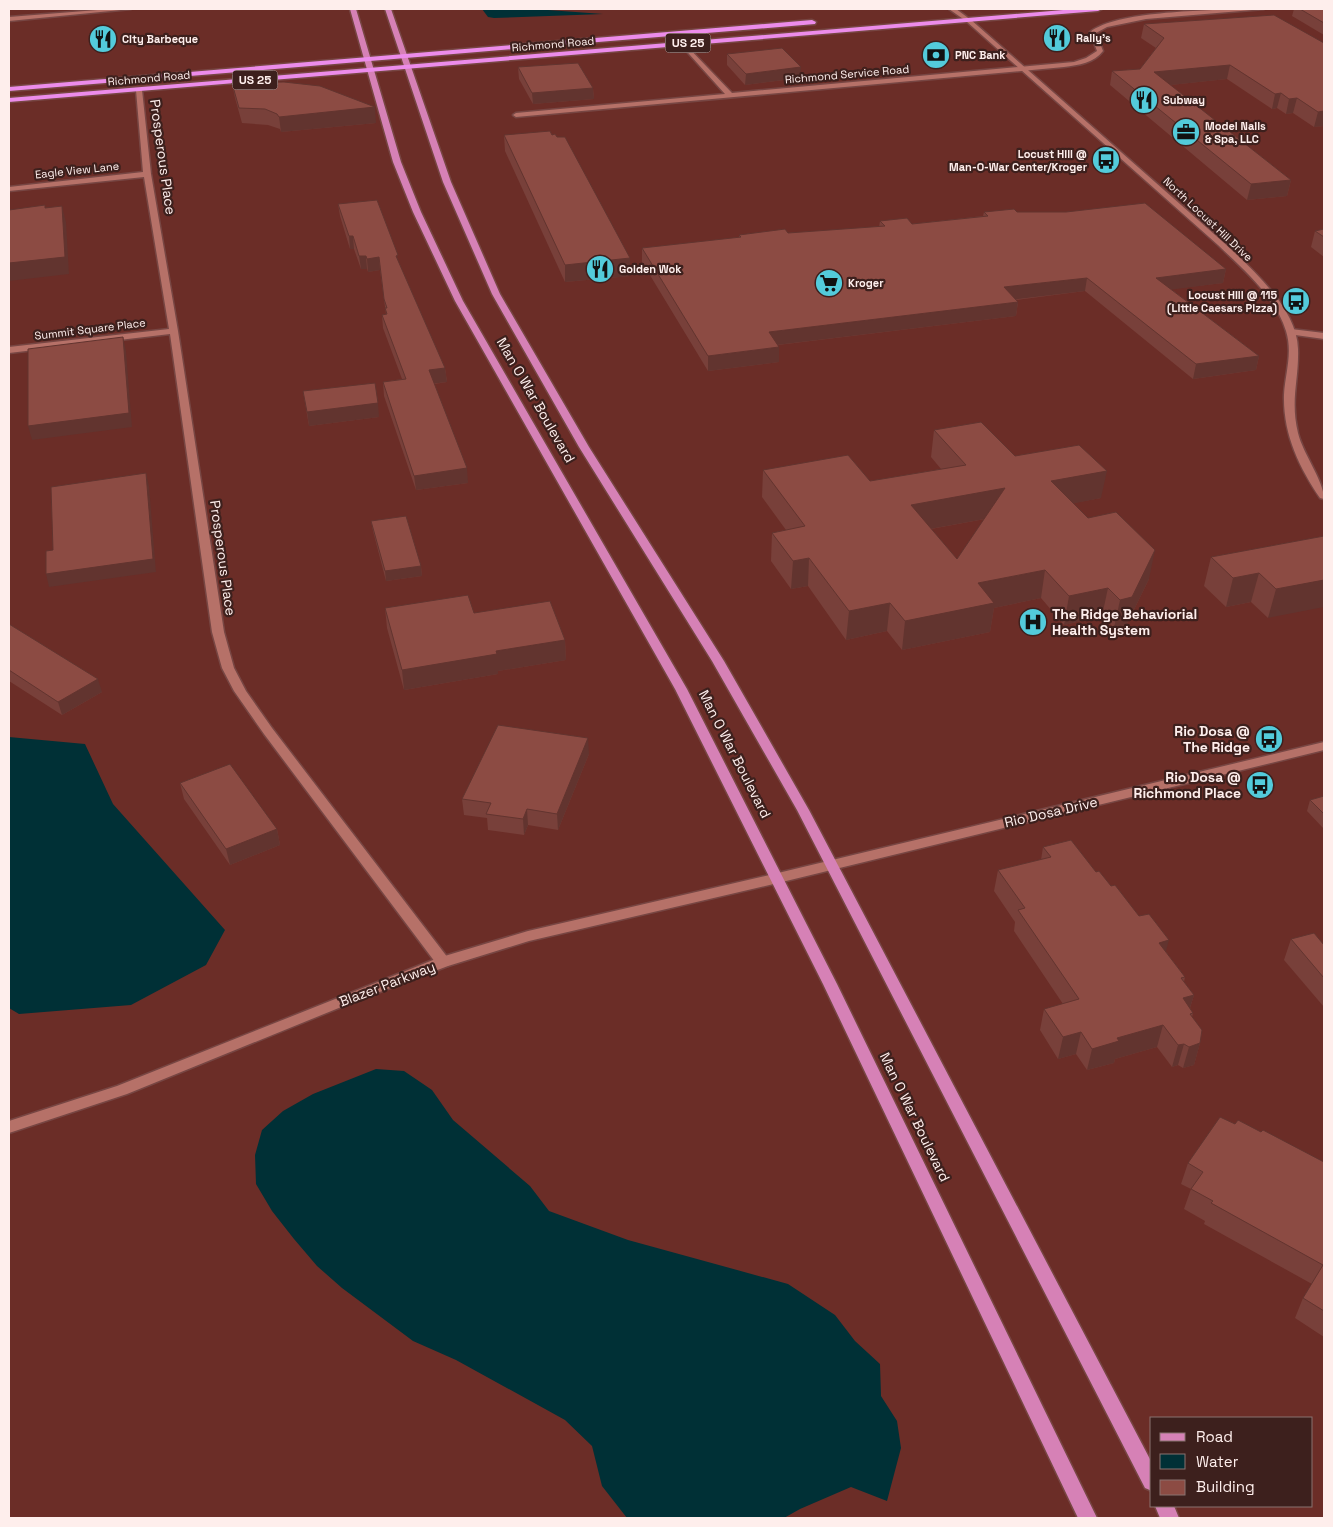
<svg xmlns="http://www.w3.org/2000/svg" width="1333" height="1527" viewBox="0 0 1333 1527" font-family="'Space Grotesk',sans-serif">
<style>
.water{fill:#003036}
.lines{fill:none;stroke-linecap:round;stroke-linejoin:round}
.street-casing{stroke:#774643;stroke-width:3}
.secondary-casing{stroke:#774643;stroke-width:3}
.primary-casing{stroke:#774643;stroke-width:3}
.highway-casing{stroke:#774643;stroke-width:3}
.street{fill:#b67168;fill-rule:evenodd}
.secondary{fill:#b67168;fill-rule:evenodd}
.primary{fill:#d681b6;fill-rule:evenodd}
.highway{fill:#ec8cea;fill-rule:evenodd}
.wall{fill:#78403a;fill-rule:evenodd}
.shaded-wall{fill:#62342f}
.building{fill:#8c4b43;stroke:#62342f;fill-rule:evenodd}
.labels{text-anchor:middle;stroke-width:4.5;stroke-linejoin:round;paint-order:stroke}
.far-poi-label{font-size:11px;font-weight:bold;fill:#feeeec;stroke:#3d201d;text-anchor:start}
.far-street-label{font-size:11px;fill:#feeeec;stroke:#3d201d}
.shield{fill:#3d201d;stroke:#c4b0ae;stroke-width:1}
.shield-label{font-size:12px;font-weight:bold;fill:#feeeec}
.street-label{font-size:14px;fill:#feeeec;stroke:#3d201d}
.poi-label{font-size:14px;font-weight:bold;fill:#feeeec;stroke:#3d201d;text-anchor:end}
</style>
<rect width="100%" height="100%" fill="#6b2d27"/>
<g class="water">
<path d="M482 9H534L603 14 494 18 488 17Z"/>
<path d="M9 737 85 744 113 804 225 930 206 965 131 1005 19 1014 9 1008Z"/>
<path d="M376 1069 404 1071 432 1090 453 1120 530 1186 549 1211 628 1240 788 1284 835 1315 855 1341 880 1364 881 1396 897 1421 901 1448 887 1501 851 1487 800 1509 784 1518H627L602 1486 592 1446 565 1420 456 1360 413 1341 342 1288 317 1266 294 1239 272 1211 256 1184 255 1155 262 1130 283 1111 313 1094Z"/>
</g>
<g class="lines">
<defs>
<g id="street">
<path d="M110 9H131L9 21V17Z"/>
<path d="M949 9H956L971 20 966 21Z"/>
<path d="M1237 9H1264L1146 19 1107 27 1096 33 1103 51C1094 63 1079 65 1064 67L516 117 513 115 516 113 725 94 681 45 683 42 732 93 1074 62 1086 58 1097 51 1090 32C1117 11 1202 11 1237 9Z"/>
<path d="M139 88 142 90 151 174 178 331 224 632 234 668 246 691 272 728 448 958 450 962 448 966H438L264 734 234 691 222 668 212 632 170 334 9 353V347L169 329 144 177 9 191V187L143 172 136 90Z"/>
<path d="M1291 329 1324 333V339L1288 334 1287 332Z"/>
</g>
<g id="secondary">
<path d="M966 19H970L1223 242C1251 268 1297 308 1298 349 1299 380 1290 400 1298 433 1303 454 1324 481 1324 499L1320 498C1299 467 1283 434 1284 395 1285 374 1293 353 1286 331 1276 297 1243 269 1218 245L966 21Z"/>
<path d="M1324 742V750L778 883 529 941 448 966 356 1001 127 1094 9 1133V1121L117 1086 438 958 528 931 778 873Z"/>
</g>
<g id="primary">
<path d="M350 9H356L401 162 421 212 463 301 687 689 837 984 1097 1518H1078L823 984 675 689 455 301 413 212 393 162Z"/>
<path d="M385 9H391L451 182 500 294 589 447 724 661 809 810 1152 1463V1491L1145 1488 797 810 712 661 579 447 492 294 443 182Z"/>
<path d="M1155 1506H1174L1179 1518H1160Z"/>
</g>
<g id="highway">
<path d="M1075 9H1102L1098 11 9 102V98Z"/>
<path d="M812 20 816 22 815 24 9 91V87Z"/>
</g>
</defs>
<use href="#street" class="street-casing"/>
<use href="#secondary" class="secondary-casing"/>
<use href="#primary" class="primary-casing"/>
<use href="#highway" class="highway-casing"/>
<use href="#street" class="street"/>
<use href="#secondary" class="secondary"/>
<use href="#primary" class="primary"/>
<use href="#highway" class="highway"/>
</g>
<g class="wall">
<path d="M1294 9H1324V35L1292 16Z"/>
<path d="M1274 15 1324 126 1314 127 1293 113 1286 114 1277 108 1272 109 1227 79 1170 85 1291 180 1287 196 1247 200 1110 85 1112 71 1140 69 1156 48 1141 38 1144 24Z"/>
<path d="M727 54 800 78 745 85 727 65Z"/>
<path d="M518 67 593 88 594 99 533 104 519 79Z"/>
<path d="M232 83 376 123 281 132 280 129 268 125 242 123 235 98Z"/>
<path d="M504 135 630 258V276L565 282 505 151Z"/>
<path d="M338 204 399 263 445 368 447 382 434 384 468 483 416 490 384 396 383 382 402 379 383 328 382 315 386 314 380 270 368 272 367 269H361L354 249H350L340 216Z"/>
<path d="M984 212H1017L1226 269 1223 283 1171 289 1259 356 1256 370 1193 379 1085 291 1016 300 1018 302 1016 316 778 345 779 362 708 371 642 262V248L739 238V235L788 233 879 227 880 221 912 224 983 216Z"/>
<path d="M1324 229V257L1311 247 1315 231Z"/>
<path d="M303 391 379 417 309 426Z"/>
<path d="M934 430 1015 456 1101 498 1073 503 1149 579 1126 626 1114 628 1102 616 1064 625 1041 598 994 608 990 632 902 650 887 631 846 640 808 586 791 589 771 561 772 533 786 530 762 497 763 470 870 481 941 469 931 457ZM985 519 957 559 931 529Z"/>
<path d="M371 521 421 566 422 576 386 581 373 531Z"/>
<path d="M1324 536 1268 618 1251 602 1226 607 1204 586 1211 557Z"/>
<path d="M385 608 474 613 565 640 566 660 498 671V674L404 690 387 628Z"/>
<path d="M9 624 102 692 62 715 9 681Z"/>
<path d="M589 754 558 830 528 825 524 835 488 830 487 818 464 815 462 799Z"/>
<path d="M180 783 277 829 280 845 230 865 184 799Z"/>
<path d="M1324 796V828H1323L1307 811 1310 800Z"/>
<path d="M1043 847 1096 872 1111 886 1166 952 1185 977 1184 982 1194 995 1190 1008 1193 1013 1192 1017 1200 1043 1194 1065 1183 1068 1178 1065 1172 1067 1157 1047 1115 1059 1114 1063 1087 1070 1076 1054 1058 1059 1040 1030 1044 1009 1063 1004 1014 931 1015 922 994 891 998 870 1041 860Z"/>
<path d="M1291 939 1324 945V1007L1284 960Z"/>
<path d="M1235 1124 1261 1132 1324 1162V1337L1295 1318 1303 1298 1312 1284 1204 1224 1205 1221 1184 1209 1191 1189 1181 1184 1188 1163Z"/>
</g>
<g class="shaded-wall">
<path d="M1230 65 1227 79 1152 87 1154 72Z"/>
<path d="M801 67 800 78 745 85 746 74Z"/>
<path d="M593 88 594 99 533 104 532 93Z"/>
<path d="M1281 93 1277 108 1272 109 1275 94Z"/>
<path d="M1297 98 1293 113 1286 114 1289 99Z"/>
<path d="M375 107 376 123 281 132 279 117Z"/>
<path d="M1324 111V126L1314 127 1318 112Z"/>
<path d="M1291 180 1287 196 1247 200 1251 184Z"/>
<path d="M62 206 66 222 69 274 9 281V263Z"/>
<path d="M349 236H353L354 249H350Z"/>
<path d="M359 256H366L367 269H361Z"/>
<path d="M379 257 380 270 368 272 367 259Z"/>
<path d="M630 258V276L565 282V265Z"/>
<path d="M1226 269 1223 283 1153 292 1156 278Z"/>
<path d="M1087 278 1085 291 1002 301 1004 287Z"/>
<path d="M1018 302 1016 316 768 346 769 332Z"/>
<path d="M123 337 126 351 132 427 32 440 28 426Z"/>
<path d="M779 347V362L708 371V356Z"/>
<path d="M1259 356 1256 370 1193 379 1196 364Z"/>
<path d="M445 368 447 382 430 384 429 370Z"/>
<path d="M378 403 379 417 309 426 307 412Z"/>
<path d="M467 468 468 483 416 490 414 476Z"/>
<path d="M1107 471 1101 498 1046 509 1051 481Z"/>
<path d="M146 473 149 486 156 572 49 587 46 574Z"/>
<path d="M1005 488 1001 516 908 533 911 505Z"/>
<path d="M1155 550 1149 579 1126 626 1114 628 1120 600Z"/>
<path d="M809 558 808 586 791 589 793 561Z"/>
<path d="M421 566 422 576 386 581 385 571Z"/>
<path d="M1045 570 1041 598 994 608 990 632 902 650 905 621 978 583Z"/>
<path d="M1259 573 1251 602 1226 607 1233 578Z"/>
<path d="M1324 580V607L1268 618 1276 589Z"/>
<path d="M1108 588 1102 616 1064 625 1069 596Z"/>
<path d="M890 603 887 631 846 640 849 611Z"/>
<path d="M565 640 566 660 498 671V674L404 690 402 670 496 651Z"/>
<path d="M98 679 102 692 62 715 58 702Z"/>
<path d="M588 738 589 754 558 830 557 814Z"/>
<path d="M527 809 528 825 524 835 523 819Z"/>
<path d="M277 829 280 845 230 865 226 849Z"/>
<path d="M1169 940 1163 962 1159 943Z"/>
<path d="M1194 995 1187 1017 1183 998Z"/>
<path d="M1163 1025 1157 1047 1115 1059 1114 1063 1087 1070 1092 1049 1117 1038Z"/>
<path d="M1081 1032 1076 1054 1058 1059 1063 1037Z"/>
<path d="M1200 1043 1194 1065 1183 1068 1189 1047Z"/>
<path d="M1184 1044 1178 1065 1172 1067 1178 1045Z"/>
</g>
<g class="building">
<path d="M1300 9H1324V23Z"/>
<path d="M1274 15 1324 43V111L1318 112 1297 98 1289 99 1281 93 1275 94 1230 65 1154 72 1291 180 1251 184 1112 71 1140 69 1164 38 1144 24Z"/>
<path d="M782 48 801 67 746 74 727 54Z"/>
<path d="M578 63 593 88 532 93 518 67Z"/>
<path d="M284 82 320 86 375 107 279 117 277 114 265 109 239 108 232 83Z"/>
<path d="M550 131 552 135 555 134 557 137H565L630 258 565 265 504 135Z"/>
<path d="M377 200 398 255 396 256 445 368 429 370 467 468 414 476 383 382 406 379 382 315 387 314 385 308H387L384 299 379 257 367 259 366 256H359L353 236H349L338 204Z"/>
<path d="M1145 203 1226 269 1156 278 1259 356 1196 364 1087 278 1004 287 1018 302 769 332 779 347 708 356 642 248 741 237 739 235 785 229 788 233 885 226 880 221 907 218 912 224 988 216 984 212 1014 209 1017 212H1066Z"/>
<path d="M45 205V208L62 206 65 257 9 263V210Z"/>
<path d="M1324 229V237L1315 231Z"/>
<path d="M123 337 129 413 28 426V349Z"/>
<path d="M375 383 378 403 307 412 303 391Z"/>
<path d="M981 422 1015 456 1079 445 1107 471 1051 481 1088 518 1116 512 1155 550 1132 597 1120 600 1108 588 1069 596 1045 570 978 583 994 603 905 621 890 603 849 611 809 558 793 561 772 533 805 526 763 470 848 455 870 481 966 465 934 430ZM1005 488 957 559 911 505Z"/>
<path d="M146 473 153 559 46 574V551L53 550 51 487Z"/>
<path d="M406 516 421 566 385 571 371 521Z"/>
<path d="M1324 536V580L1276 589 1259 573 1233 578 1211 557Z"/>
<path d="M468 595 474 613 550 601 565 640 496 651 497 654 402 670 385 608Z"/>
<path d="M9 624 98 679 58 702 9 670Z"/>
<path d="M498 725 588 738 557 814 527 809 523 819 486 814 491 803 462 799Z"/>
<path d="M230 764 277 829 226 849 180 783Z"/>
<path d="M1324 796V814L1310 800Z"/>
<path d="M1071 840 1096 872 1099 871 1111 886 1115 885 1139 916 1149 914 1169 940 1159 943 1185 977 1181 978 1194 995 1183 998 1193 1013 1190 1014 1202 1030 1200 1043 1189 1047 1184 1044 1178 1045 1163 1025 1117 1038 1119 1041 1092 1049 1081 1032 1063 1037 1044 1009 1079 999 1018 910 1025 908 998 870 1051 857 1043 847Z"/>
<path d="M1314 933 1324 945V978L1291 939Z"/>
<path d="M1220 1117 1235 1124 1238 1120 1261 1132 1263 1130 1324 1162V1311L1303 1298 1323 1265 1211 1203 1213 1201 1191 1189 1203 1172 1188 1163Z"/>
</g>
<defs>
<symbol id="restaurant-disc" viewBox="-11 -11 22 22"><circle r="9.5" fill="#53cbdb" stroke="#3d201d"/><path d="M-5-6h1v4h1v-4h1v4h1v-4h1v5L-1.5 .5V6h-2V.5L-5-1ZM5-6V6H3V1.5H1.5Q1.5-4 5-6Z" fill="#111"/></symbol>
<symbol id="bank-disc" viewBox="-11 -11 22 22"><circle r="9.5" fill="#53cbdb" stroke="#3d201d"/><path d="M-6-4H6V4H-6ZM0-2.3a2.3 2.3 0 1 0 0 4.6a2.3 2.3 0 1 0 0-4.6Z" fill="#111"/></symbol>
<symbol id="office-disc" viewBox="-11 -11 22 22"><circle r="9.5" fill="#53cbdb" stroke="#3d201d"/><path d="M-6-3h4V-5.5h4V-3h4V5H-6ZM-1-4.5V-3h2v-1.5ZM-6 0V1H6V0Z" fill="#111"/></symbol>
<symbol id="bus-disc" viewBox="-11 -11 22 22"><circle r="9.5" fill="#53cbdb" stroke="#3d201d"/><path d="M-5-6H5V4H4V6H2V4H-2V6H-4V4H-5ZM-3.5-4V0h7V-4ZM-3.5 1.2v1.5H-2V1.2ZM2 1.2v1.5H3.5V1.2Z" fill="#111"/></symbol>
<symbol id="supermarket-disc" viewBox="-11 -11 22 22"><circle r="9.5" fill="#53cbdb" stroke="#3d201d"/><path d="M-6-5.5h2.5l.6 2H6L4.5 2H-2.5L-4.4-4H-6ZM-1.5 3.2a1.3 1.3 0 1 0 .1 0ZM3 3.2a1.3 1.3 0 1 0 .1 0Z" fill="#111"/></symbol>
<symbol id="hospital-disc" viewBox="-11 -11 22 22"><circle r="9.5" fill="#53cbdb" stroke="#3d201d"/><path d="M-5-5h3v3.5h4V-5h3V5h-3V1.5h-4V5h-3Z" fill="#111"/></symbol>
</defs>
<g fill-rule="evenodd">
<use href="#restaurant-disc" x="1041" y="22" width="32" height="32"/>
<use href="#restaurant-disc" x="87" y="23" width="32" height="32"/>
<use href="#bank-disc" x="920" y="39" width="32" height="32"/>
<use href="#restaurant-disc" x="1128" y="84" width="32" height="32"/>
<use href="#office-disc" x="1170" y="116" width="32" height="32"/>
<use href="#bus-disc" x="1090" y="144" width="32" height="32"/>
<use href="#restaurant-disc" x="584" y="253" width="32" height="32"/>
<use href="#supermarket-disc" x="813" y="267" width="32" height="32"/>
<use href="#bus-disc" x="1280" y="285" width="32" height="32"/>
<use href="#hospital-disc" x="1017" y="606" width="32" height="32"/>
<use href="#bus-disc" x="1253" y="723" width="32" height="32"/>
<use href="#bus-disc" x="1244" y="769" width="32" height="32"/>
</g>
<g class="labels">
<g class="far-poi-label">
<text x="1076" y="42">Rally's</text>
<text x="122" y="43">City Barbeque</text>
<text x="955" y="59">PNC Bank</text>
<text x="1163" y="104">Subway</text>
<text x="1205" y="130">Model Nails<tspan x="1205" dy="13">&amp; Spa, LLC</tspan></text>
<text x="1087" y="158" text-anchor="end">Locust Hill @<tspan x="1087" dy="13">Man-O-War Center/Kroger</tspan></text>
<text x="619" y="273">Golden Wok</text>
<text x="848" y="287">Kroger</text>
<text x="1277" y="299" text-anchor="end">Locust Hill @ 115<tspan x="1277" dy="13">(Little Caesars Pizza)</tspan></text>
</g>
<g class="far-street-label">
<text transform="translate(553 44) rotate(-5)" y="4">Richmond Road</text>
<text transform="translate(847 74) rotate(-5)" y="4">Richmond Service Road</text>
<text transform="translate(149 78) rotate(-5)" y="4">Richmond Road</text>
<text transform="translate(77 170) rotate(-6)" y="4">Eagle View Lane</text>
<text transform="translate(1208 219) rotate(43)" y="4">North Locust Hill Drive</text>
<text transform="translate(90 329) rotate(-7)" y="4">Summit Square Place</text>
</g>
<g class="shield">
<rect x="665.5" y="33.5" width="45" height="19" rx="4"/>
<rect x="232.5" y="70.5" width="45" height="19" rx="4"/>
</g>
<g class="shield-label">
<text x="688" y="47">US 25</text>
<text x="255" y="84">US 25</text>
</g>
<g class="street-label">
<text transform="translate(163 157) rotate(82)" y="5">Prosperous Place</text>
<text transform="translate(536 400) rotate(60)" y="5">Man O War Boulevard</text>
<text transform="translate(223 558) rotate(82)" y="5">Prosperous Place</text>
<text transform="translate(735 754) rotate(63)" y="5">Man O War Boulevard</text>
<text transform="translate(1051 812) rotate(-13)" y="5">Rio Dosa Drive</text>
<text transform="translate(387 984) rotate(-21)" y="5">Blazer Parkway</text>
<text transform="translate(915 1117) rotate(64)" y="5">Man O War Boulevard</text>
</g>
<g class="poi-label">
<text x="1052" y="619" text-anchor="start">The Ridge Behaviorial<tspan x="1052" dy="16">Health System</tspan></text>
<text x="1250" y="736">Rio Dosa @<tspan x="1250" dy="16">The Ridge</tspan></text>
<text x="1241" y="782">Rio Dosa @<tspan x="1241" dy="16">Richmond Place</tspan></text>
</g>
</g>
<rect width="1333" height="1527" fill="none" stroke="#feeeec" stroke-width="20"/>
<rect x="1150" y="1417" width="162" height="90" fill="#3d201d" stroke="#8a7270"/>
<rect x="1160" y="1433" width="25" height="8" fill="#d681b6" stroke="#8a7270"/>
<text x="1196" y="1442" font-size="15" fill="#feeeec">Road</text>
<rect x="1160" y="1454" width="25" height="15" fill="#003036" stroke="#8a7270"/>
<text x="1196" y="1467" font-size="15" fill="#feeeec">Water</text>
<rect x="1160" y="1480" width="25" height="15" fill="#8c4b43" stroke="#8a7270"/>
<text x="1196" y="1492" font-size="15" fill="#feeeec">Building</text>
</svg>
